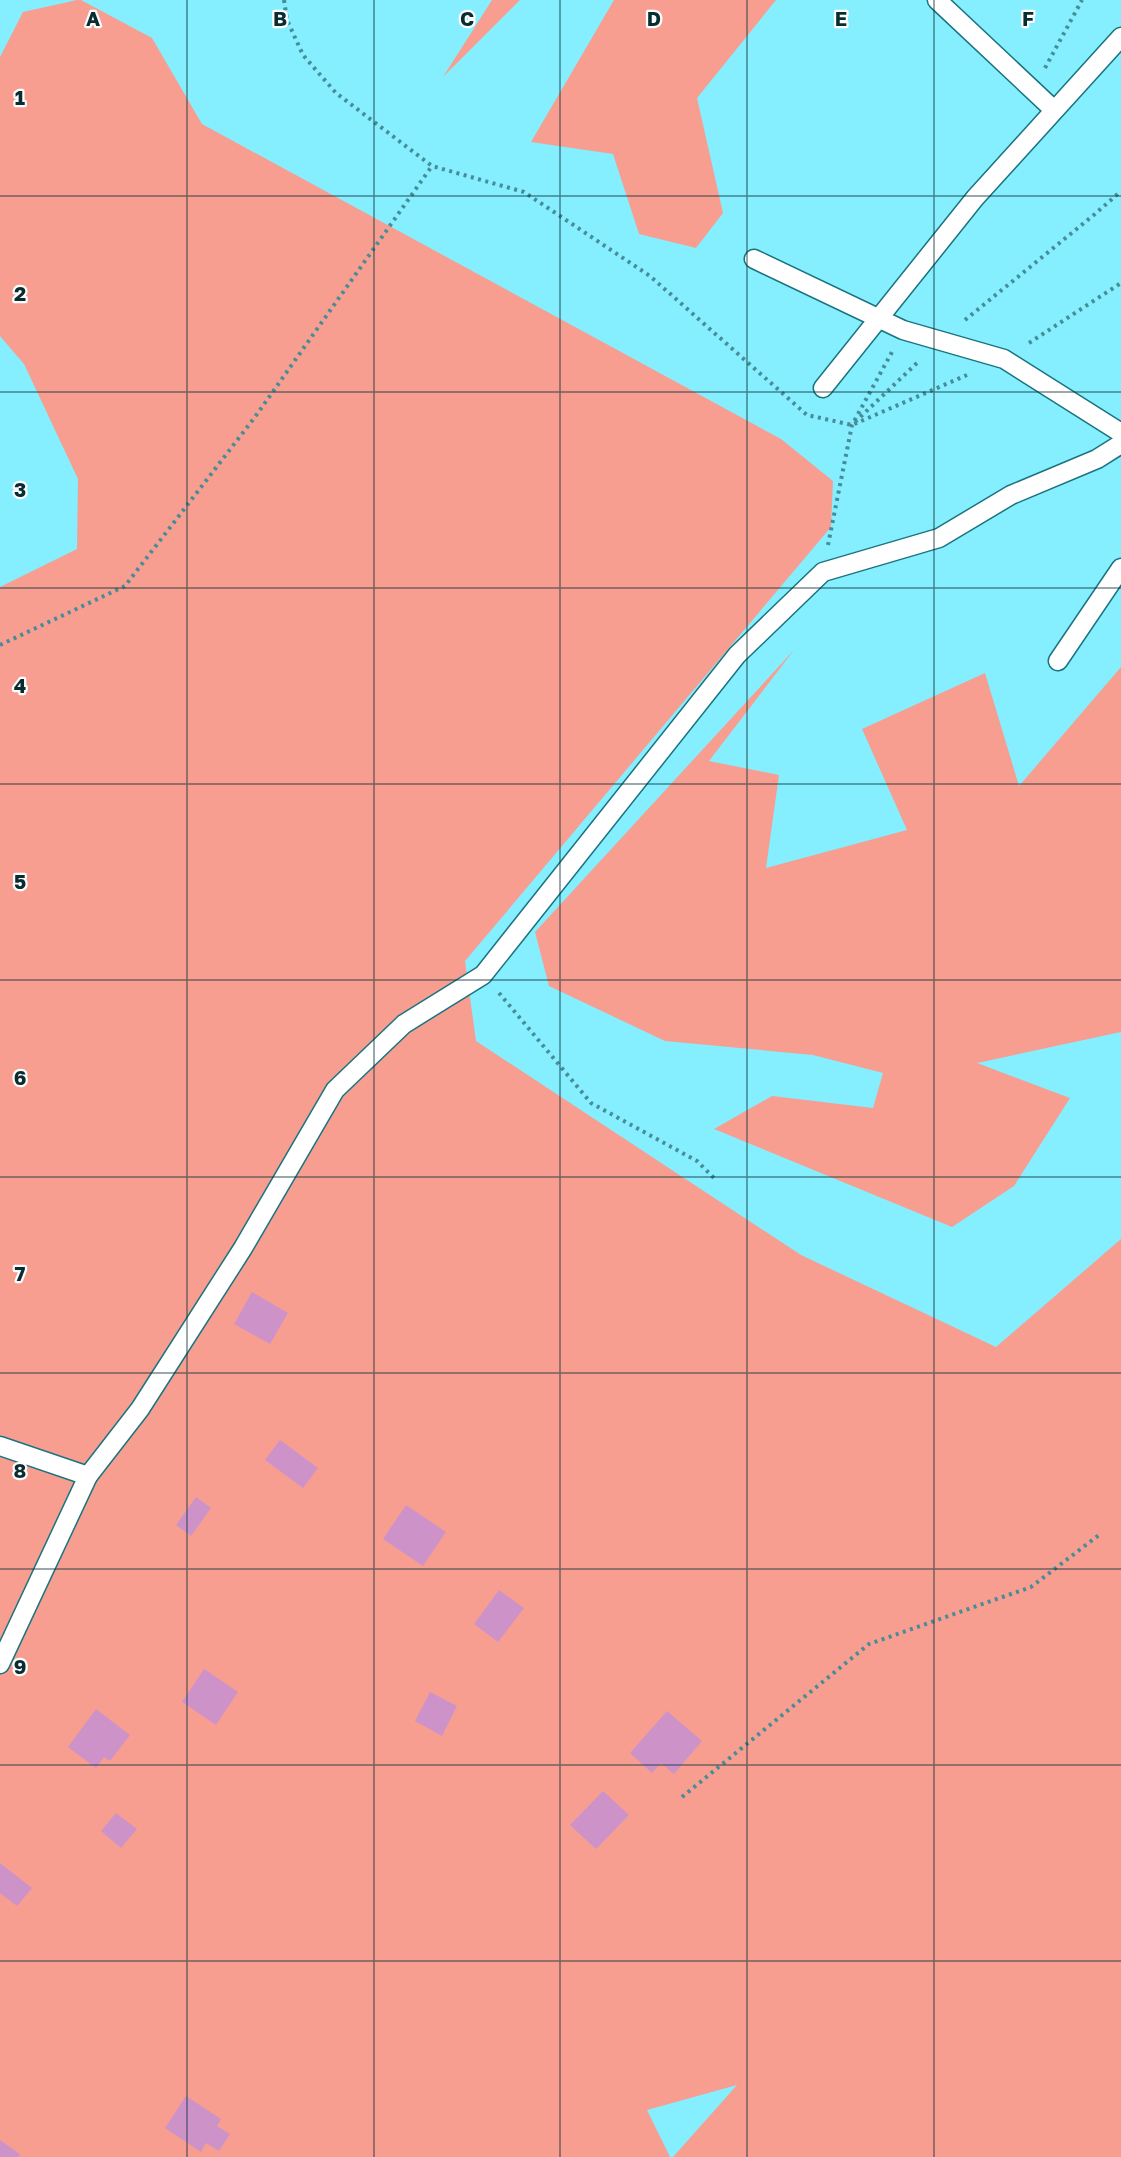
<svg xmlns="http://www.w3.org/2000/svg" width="1121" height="2157" viewBox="0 0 1121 2157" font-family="'Golos Text',sans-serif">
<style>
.green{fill:#f79e91}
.building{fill:#cd93c9}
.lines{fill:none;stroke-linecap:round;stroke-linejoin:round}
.service-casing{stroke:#1b737f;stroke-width:21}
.path{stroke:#478d98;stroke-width:4;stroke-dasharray:3 4.5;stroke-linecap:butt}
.service{stroke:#fff;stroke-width:18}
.grid{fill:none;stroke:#092c31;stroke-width:1.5;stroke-opacity:0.55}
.grid-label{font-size:20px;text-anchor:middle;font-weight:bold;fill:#092c31;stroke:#fcfcfc;stroke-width:4.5;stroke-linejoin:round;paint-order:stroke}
</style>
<rect width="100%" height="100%" fill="#85eeff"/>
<g class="green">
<path d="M77 0H81L152 38 202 124 781 439 833 481 831 527 465 961 476 1041 801 1255 996 1347 1121 1239V2157H673L737 2085 647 2110 670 2157H0V587L77 549 78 479 24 364 0 336V57L23 12Z"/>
<path d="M492 0H520L443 77Z"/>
<path d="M614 0H776L697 98 723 213 696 248 639 234 613 154 531 142Z"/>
<path d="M794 650 709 761 779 775 766 868 907 830 862 729 985 673 1019 786 1121 667V1032L977 1063 1070 1098 1014 1186 952 1227 714 1129 772 1096 873 1108 883 1073 813 1055 665 1041 549 986 535 932Z"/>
</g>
<g class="building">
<path d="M252 1292 288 1313 270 1344 234 1324Z"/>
<path d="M280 1440 318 1468 303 1488 265 1460Z"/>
<path d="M196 1497 211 1508 191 1536 176 1525Z"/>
<path d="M406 1505 446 1532 423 1566 383 1539Z"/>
<path d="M499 1590 524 1608 498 1642 474 1624Z"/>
<path d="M204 1669 238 1692 216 1725 182 1702Z"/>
<path d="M430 1692 457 1706 442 1736 415 1721Z"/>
<path d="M96 1709 130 1735 110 1761 104 1757 96 1768 68 1747Z"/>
<path d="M667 1711 702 1741 674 1774 661 1763 652 1773 630 1753Z"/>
<path d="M603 1791 629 1815 596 1849 570 1825Z"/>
<path d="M116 1813 137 1829 121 1848 101 1831Z"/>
<path d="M0 1863 32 1888 17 1906 0 1893Z"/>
<path d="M186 2096 221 2119 217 2126 230 2134 219 2151 206 2143 201 2152 165 2128Z"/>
<path d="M0 2140 20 2154 18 2157H0Z"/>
</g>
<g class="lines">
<defs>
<g id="service">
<path d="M937 0 1054 110"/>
<path d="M754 259 903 330 1004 359 1121 433"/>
<path d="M823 388 975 198 1121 37"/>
<path d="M1058 661 1121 568"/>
<path d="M0 1446 88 1476"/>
<path d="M0 1664 88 1476 140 1409 243 1248 335 1090 404 1024 483 975 737 655 823 572 939 538 1011 495 1097 459 1121 444"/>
</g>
</defs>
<use href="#service" class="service-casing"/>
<g class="path">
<path d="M284 0 287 20 303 55 336 93 432 166 524 192 650 276 807 415 852 425 967 375"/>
<path d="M1045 68 1082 0"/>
<path d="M965 320 1095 214 1121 191"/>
<path d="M1029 343 1121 283"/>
<path d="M855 422 919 361"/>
<path d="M828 545 852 425 892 352"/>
<path d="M0 645 125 586 255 417 432 166"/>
<path d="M499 993 591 1103 697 1161 714 1178"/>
<path d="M682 1797 869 1644 1031 1587 1099 1535"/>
</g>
<use href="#service" class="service"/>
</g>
<path class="grid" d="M187 0V2157M374 0V2157M560 0V2157M747 0V2157M934 0V2157M0 196H1121M0 392H1121M0 588H1121M0 784H1121M0 980H1121M0 1177H1121M0 1373H1121M0 1569H1121M0 1765H1121M0 1961H1121"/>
<g class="grid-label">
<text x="93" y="26">A</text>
<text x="280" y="26">B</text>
<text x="467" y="26">C</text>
<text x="654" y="26">D</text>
<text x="841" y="26">E</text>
<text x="1028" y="26">F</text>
<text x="20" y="105">1</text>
<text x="20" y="301">2</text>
<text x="20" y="497">3</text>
<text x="20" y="693">4</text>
<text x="20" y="889">5</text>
<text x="20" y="1085">6</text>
<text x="20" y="1281">7</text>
<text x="20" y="1478">8</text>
<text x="20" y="1674">9</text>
</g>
</svg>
